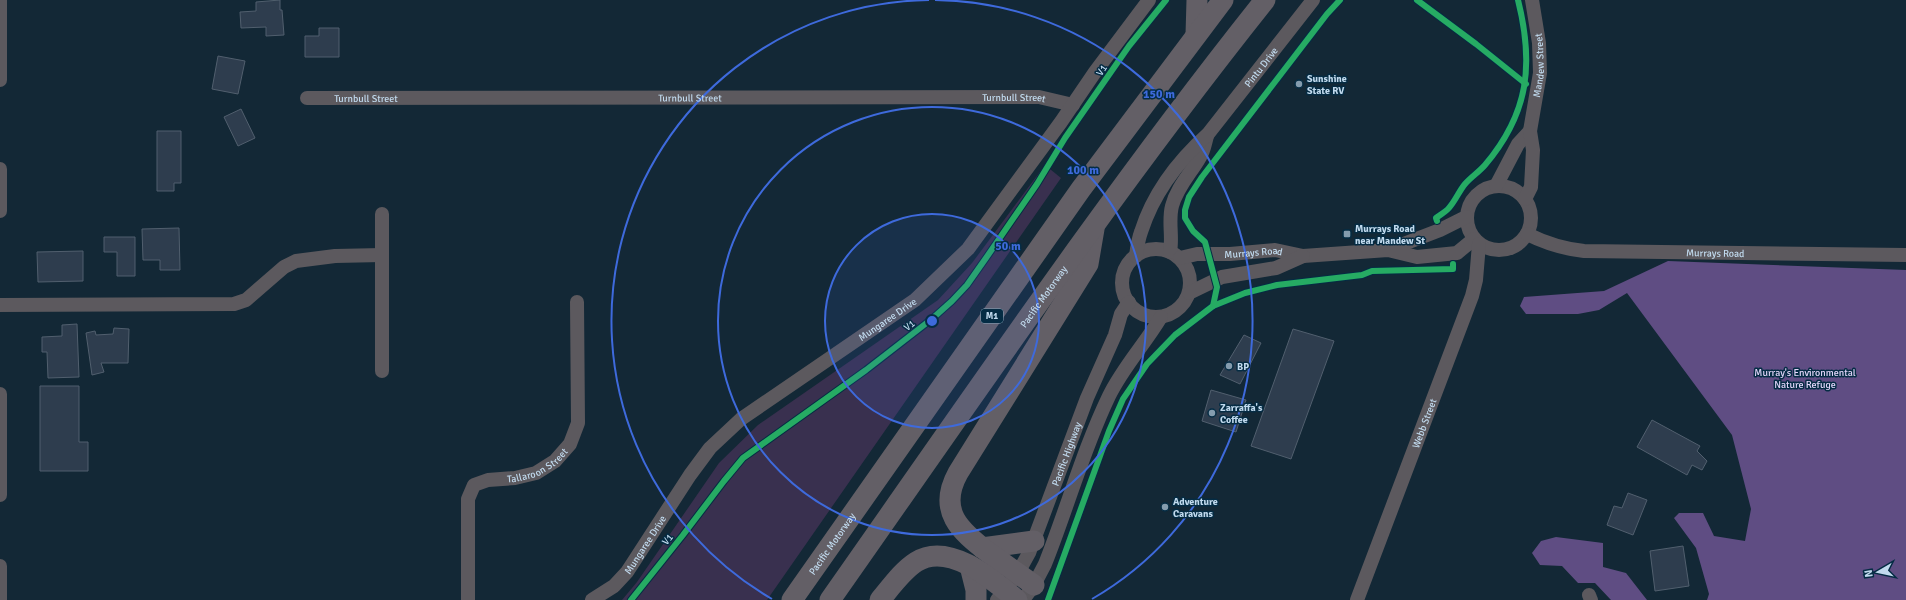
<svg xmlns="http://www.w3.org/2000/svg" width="1906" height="600" viewBox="0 0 1906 600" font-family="Signika,sans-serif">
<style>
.green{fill:#39304f}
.forest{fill:#5f4d83}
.building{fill:#2e3d4e;stroke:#515f6e}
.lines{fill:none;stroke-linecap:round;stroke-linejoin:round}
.minor{stroke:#5c595e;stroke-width:14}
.highway{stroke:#635f66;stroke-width:21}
.cycleway-casing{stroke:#052c44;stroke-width:8}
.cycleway{stroke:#26ab63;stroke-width:6}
.ring{fill:none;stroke:#3e6adc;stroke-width:2}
.poi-dot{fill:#849cae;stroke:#052c44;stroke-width:1.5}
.labels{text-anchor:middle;stroke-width:3;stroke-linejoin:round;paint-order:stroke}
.shield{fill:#052c44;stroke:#89a6bb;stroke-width:1}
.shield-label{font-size:9px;font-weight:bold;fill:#c1daee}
.street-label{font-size:10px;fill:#c1daee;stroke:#052c44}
.poi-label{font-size:10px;font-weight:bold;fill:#c1daee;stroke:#052c44;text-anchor:start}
.park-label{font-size:10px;fill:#e3d6fa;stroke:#052c44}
.centre{fill:#3e6adc;stroke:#052c44;stroke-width:2}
.ring-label{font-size:12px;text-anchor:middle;font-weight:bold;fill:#3e6adc;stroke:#052c44;stroke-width:3;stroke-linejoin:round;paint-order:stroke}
</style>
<rect width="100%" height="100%" fill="#132836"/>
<path class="green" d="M1045 165 1061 178 767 600H622L637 582 719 463 758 425 938 300 972 263Z"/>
<g class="forest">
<path d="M1668 261 1906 270V600H1707L1709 594 1696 548 1674 518 1679 513H1703L1714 536 1745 541 1751 509 1732 435 1627 293 1599 310 1578 314H1526L1520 306 1524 297 1604 291Z"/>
<path d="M1556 537 1603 543V567L1626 573 1647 600H1611L1595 583H1578L1562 566 1540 565 1532 553 1541 541Z"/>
</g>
<g class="building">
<path d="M280 0V10H282L284 35 266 36V27L241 28 240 12 256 11V2Z"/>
<path d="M319 28H339V57H305V36H319Z"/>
<path d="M218 56 245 61 238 94 212 89Z"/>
<path d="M241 109 255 138 238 146 224 117Z"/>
<path d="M157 131H181V183H174V191H157Z"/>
<path d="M179 228 180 270H160V260H143L142 229Z"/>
<path d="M104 237H135V276H117V252H104Z"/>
<path d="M83 251V281L38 282 37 252Z"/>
<path d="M77 324 79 377 48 378 47 352H42V337L62 336V325Z"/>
<path d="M114 328 129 329 128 363H101L104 372 92 375 86 333 95 331 96 335 113 334Z"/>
<path d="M1293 329 1334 341 1291 459 1251 446Z"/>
<path d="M1244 335 1261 343 1240 384 1220 375Z"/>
<path d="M40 386H79V442H88V471H40Z"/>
<path d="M1211 390 1246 400 1236 432 1202 421Z"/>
<path d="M1652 420 1700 446 1697 451 1707 461 1702 470 1692 465 1687 475 1637 447Z"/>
<path d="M1628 493 1647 500 1633 535 1607 525 1614 506 1622 508Z"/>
<path d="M1683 546 1689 586 1655 591 1650 551Z"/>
</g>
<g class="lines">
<g class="minor">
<path d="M0 80V0"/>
<path id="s1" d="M307 98 1039 97 1073 105"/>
<path d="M0 169V211"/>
<circle cx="1499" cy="218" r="32"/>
<path d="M1496 186 1518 144 1530 131"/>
<path id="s2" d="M1525 199 1531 187 1533 150 1530 131 1540 73 1539 43 1532 0"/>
<path id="s3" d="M1527 234C1545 243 1565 249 1584 251L1906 255"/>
<circle cx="1156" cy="283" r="34"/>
<path d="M1388 250 1440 230 1466 217"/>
<path d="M1170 252C1173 237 1168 221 1172 206 1177 187 1191 173 1200 157 1204 151 1205 143 1207 136"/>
<path id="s4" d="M1136 256C1137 248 1138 240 1141 232 1153 194 1179 160 1208 134L1313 0"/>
<path id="s5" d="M1180 258 1197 254H1230L1275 250 1303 256 1388 250 1417 257 1457 253 1474 239"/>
<path d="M1189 293 1222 277 1276 268 1303 256"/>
<path d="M0 305 234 304 246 300 284 267 296 261 335 256 382 255"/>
<path d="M382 371V214"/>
<path d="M0 394V495"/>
<path d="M0 566V600"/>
<path d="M1589 595 1591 600"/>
<path id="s6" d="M468 600V499L474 485 488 480 515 478 536 473 555 461 570 444 578 423 577 302"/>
<path id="s7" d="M592 600 614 586 627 572 690 475 710 448 741 419 915 300 968 249 1061 122 1095 72 1149 0"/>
<path id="s8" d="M997 600 1018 573 1029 553 1087 398 1115 335 1121 314 1129 302"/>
<path d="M1023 600 1034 585 1045 564C1067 509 1083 450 1109 396 1123 367 1145 344 1161 317"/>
<path id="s9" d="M1357 600 1472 296 1476 280 1479 244"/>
</g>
<g class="highway">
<path d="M1196 35 1197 0"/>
<path d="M982 548 1034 541"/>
<path d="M970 566 976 590V600"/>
<path d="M1034 585C1019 574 1004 564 989 553 960 531 937 511 958 473L1088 264 1094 229"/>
<path id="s10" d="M792 600 1081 189 1223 0"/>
<path id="s11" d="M830 600C972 398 1111 193 1265 0"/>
<path d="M880 600C891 587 902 571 916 562 949 541 993 580 1017 600"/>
</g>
<defs>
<g id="cycleway">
<path d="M1417 0 1476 44 1526 84"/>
<path d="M1437 221 1436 218C1440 215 1445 212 1448 209 1455 202 1459 191 1465 184 1471 177 1479 172 1485 165 1529 113 1534 64 1518 0"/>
<path d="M1213 306 1245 293 1277 285 1362 275 1372 271 1453 269V264"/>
<path d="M631 600 683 535 724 481 743 458 866 370 933 318 952 301 967 285 986 258 1037 184 1065 138 1129 46 1166 0"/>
<path d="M1048 600 1109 431 1123 399 1147 364 1175 335 1213 306 1217 287 1205 242 1193 231 1185 218V210L1189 197 1202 177 1327 14 1340 0"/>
</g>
</defs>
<use href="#cycleway" class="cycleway-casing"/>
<use href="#cycleway" class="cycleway"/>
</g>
<circle cx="932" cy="321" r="107" fill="#3e6adc" fill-opacity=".12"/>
<g class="ring">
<circle cx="932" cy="321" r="107"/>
<circle cx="932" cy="321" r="214"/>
<path d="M772 599A321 321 0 0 1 929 0M935 0A321 321 0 0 1 1092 599"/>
</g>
<g class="poi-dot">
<circle cx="1299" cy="84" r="4"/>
<rect x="1343" y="230" width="8" height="8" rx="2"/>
<circle cx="1229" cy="366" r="4"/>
<circle cx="1212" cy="413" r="4"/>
<circle cx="1165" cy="507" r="4"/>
</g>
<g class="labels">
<rect class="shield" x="981" y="309" width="22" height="14" rx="3"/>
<g class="shield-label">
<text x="992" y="319">M1</text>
</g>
<g class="street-label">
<text dy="4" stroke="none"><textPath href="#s2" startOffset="136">Mandew Street</textPath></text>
<text dy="4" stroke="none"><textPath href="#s4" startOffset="230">Pintu Drive</textPath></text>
<text transform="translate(1101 70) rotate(-56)" y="4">V1</text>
<text dy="4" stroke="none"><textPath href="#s1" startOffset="59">Turnbull Street</textPath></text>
<text dy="4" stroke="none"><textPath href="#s1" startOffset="383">Turnbull Street</textPath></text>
<text dy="4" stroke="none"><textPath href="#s1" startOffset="707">Turnbull Street</textPath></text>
<text dy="4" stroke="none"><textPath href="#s5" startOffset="74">Murrays Road</textPath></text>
<text dy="4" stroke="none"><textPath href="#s3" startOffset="191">Murrays Road</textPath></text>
<text dy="4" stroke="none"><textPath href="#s11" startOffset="371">Pacific Motorway</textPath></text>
<text dy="4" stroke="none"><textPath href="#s7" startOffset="414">Mungaree Drive</textPath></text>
<text transform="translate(909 325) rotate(-38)" y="4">V1</text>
<text dy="4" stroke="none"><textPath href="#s9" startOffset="189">Webb Street</textPath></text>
<text dy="4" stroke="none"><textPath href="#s8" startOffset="163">Pacific Highway</textPath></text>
<text dy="4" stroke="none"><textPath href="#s6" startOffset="184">Tallaroon Street</textPath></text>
<text transform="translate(667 539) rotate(-50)" y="4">V1</text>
<text dy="4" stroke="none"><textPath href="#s10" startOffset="69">Pacific Motorway</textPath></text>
<text dy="4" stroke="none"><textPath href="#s7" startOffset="78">Mungaree Drive</textPath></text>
</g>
<g class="poi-label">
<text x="1307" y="82">Sunshine<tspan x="1307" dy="12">State RV</tspan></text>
<text x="1355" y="232">Murrays Road<tspan x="1355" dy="12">near Mandew St</tspan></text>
<text x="1237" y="370">BP</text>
<text x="1220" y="411">Zarraffa's<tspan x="1220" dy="12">Coffee</tspan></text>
<text x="1173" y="505">Adventure<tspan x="1173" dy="12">Caravans</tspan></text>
</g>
<g class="park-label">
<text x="1805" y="376">Murray's Environmental<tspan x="1805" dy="12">Nature Refuge</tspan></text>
</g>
</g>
<circle cx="932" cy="321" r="6" class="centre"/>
<g class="ring-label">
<text x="1159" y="98">150 m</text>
<text x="1083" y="174">100 m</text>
<text x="1008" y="250">50 m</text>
</g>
<g transform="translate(1878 572) rotate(261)" stroke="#052c44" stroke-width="3" paint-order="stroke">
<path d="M0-3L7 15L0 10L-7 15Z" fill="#c1daee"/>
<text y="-6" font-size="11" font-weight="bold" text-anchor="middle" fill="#c1daee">N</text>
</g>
</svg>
